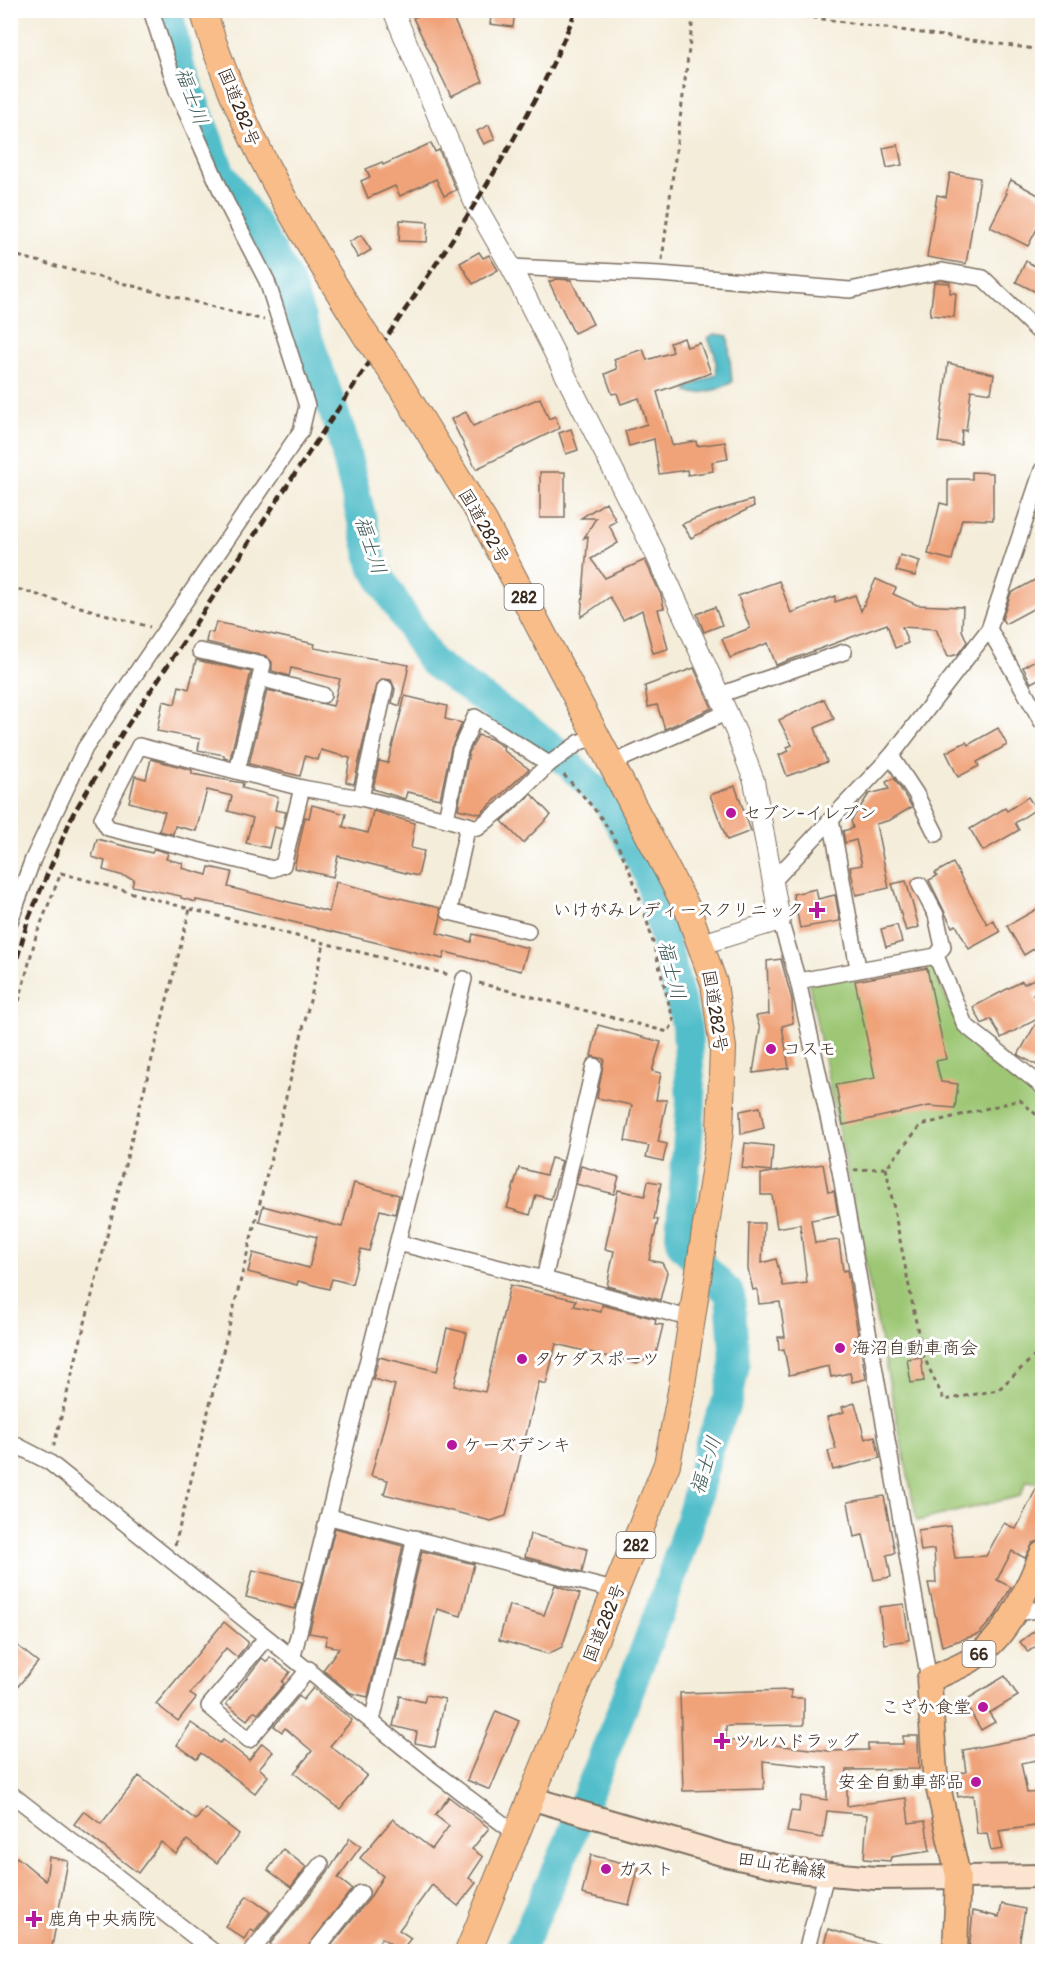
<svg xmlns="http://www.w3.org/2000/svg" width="1053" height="1962" viewBox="0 0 1053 1962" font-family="Pangolin,'Klee One',sans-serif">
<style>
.green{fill:#9dc774;stroke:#6c7849;stroke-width:1.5}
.water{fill:#51beca;stroke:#467474;stroke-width:1.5}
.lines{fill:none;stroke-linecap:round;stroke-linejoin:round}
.river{stroke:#51beca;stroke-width:30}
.building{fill:#f0a379}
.minor-casing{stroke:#7c6e60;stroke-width:18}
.tertiary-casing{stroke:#7c6e60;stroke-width:22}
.secondary-casing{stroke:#7c6e60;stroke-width:26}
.primary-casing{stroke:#7c6e60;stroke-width:27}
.trunk-casing{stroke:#7c6e60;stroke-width:28}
.path{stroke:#7c6e60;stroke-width:3;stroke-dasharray:4.5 4.5;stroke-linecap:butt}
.minor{stroke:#fff;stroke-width:15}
.tertiary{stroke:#fff;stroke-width:20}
.secondary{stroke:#fce5d0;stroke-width:22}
.primary{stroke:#f8bd89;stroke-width:24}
.trunk{stroke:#f8bd89;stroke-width:26}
.rail{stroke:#3b2a1e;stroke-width:4.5;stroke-dasharray:9 4.5;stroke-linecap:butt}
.trunk-bridge-casing{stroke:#7c6e60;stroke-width:28;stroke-linecap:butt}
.trunk-bridge{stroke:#f8bd89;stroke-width:26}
.poi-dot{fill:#b5179e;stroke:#fff;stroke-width:2}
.labels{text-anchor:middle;stroke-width:6;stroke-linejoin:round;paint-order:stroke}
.shield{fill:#fff;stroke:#766a62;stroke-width:1.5}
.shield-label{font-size:16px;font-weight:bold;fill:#3b2a1e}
.street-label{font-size:18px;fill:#3b2a1e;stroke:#fff}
.poi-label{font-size:18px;fill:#3b2a1e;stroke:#fff;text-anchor:start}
.water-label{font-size:20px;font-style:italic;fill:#435e5a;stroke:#fff}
</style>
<rect width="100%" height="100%" fill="#fff"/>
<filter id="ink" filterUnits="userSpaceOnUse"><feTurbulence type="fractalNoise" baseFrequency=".0167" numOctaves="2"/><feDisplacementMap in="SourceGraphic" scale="12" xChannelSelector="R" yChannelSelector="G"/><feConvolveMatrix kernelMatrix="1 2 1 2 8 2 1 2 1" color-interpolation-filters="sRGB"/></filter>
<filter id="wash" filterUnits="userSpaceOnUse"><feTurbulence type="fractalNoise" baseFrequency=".008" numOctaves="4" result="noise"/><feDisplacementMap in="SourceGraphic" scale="24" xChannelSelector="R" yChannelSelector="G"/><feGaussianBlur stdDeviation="1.35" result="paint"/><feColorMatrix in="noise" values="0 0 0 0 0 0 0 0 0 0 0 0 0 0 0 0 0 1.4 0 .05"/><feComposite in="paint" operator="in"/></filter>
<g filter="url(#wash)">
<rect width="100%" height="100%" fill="#f4edda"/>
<path class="green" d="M930 960 957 1024 1042 1099V1483L1027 1481 1020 1496 917 1521 809 984Z"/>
<path class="water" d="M714 334 728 336 732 382C721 389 699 396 687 392V388L717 374 715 354 708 338Z"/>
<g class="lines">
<path class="river" d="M168 10 179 63 221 174 255 223 288 281 341 433 373 566 432 662 548 744 607 801 649 876 687 1028 691 1102 680 1234 682 1245 730 1294 735 1365 728 1399 710 1443 694 1507 667 1591 618 1720 562 1858 519 1952"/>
</g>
<g id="blocks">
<g class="building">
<path d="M429 10H449L483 81 451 96 413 18Z"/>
<path d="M492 10H515L513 27 490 24Z"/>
<path d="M489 125 495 139 484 144 477 131Z"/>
<path d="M431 143 435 152 439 150 456 190 444 196 436 179 400 196 395 186 368 198 361 181 370 177 366 169 382 162 383 165Z"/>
<path d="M898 145 902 165 887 168 883 148Z"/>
<path d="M950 173 980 178 966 264 927 257 937 195 946 197Z"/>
<path d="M1011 180 1042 197V219L1028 246 990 227 1007 193 1005 192Z"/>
<path d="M400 220 428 222 427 242 399 241Z"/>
<path d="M361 235 371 250 358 258 349 242Z"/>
<path d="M479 252 483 258 489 255 498 270 473 284 460 263Z"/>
<path d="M1026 261 1042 270V295L1016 282Z"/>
<path d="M556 279 571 280 593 324 574 333 549 282Z"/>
<path d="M934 282 950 283V293H956L954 317 930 315Z"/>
<path d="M684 338 687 347 700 343 711 373 657 392 672 445 696 441 697 446 725 442 728 459 712 462 713 471 688 475 687 470 659 474 654 439 629 446 625 431 647 424 639 398 621 404 617 393 612 394 605 374 617 369 614 359 643 349 647 360 673 352 670 343Z"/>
<path d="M948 363 994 374 991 393 971 390 966 431 962 430 961 445 938 442Z"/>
<path d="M540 398 549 419 555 416 560 428 476 469 451 419 466 412 473 426Z"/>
<path d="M571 429 578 450 566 454 559 433Z"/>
<rect x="540" y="472" width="25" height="46"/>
<path d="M972 472 993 473V520L962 519 952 560 928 554 940 503 948 505V479H972Z"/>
<path d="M752 500 754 506 691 538 682 524 712 512Z"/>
<path d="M606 502 616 521 609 525 618 543 591 559 605 578 645 560 661 595 664 608 658 609 668 649 653 653 642 610 623 620 610 597 581 617 588 536 584 538 596 518H581Z"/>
<path d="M900 555 920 561 915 576 896 571Z"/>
<path d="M1042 576V604L1005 624 1002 619 1011 593Z"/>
<path d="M876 579 896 588 893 594 917 605 963 607 962 630 967 642 958 654 948 657 936 629 902 627 908 643 895 648 887 624 776 665 768 643 730 658 722 639 750 628 738 596 779 581 791 613 835 596V602L855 595 861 611Z"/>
<path d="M715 607 722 625 704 632 697 614Z"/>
<path d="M216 622 315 644 314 648 409 665 400 706 392 703 395 689 391 680 383 679 376 685 354 784 346 782 350 758 321 750 318 760 305 756 300 776 249 764 267 690 333 706 340 679 291 668 289 676 272 671V662L266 656 206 642 208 632 213 633Z"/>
<path d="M1042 656V677L1031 683 1023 667Z"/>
<path d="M196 660 251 672 230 759 224 758V755L198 750 200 739 157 731 163 701 175 704 179 686 189 689Z"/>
<path d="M694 668 712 708 665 729 657 705 648 707 645 686Z"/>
<path d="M405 696 447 706 445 719 462 723 451 748 440 799 407 792 405 799 373 789 379 761 388 763Z"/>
<path d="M824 699 834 719 815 728 827 762 787 776 779 755 789 751 787 747 792 745 779 720Z"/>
<path d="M998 728 1007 745 977 762 979 766 958 777 946 752 966 742 968 745Z"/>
<path d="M478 735 491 739 504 747 503 750 529 769 480 814 458 809 469 753Z"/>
<path d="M151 759 192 770V774L243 783 242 788 278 797 275 810 286 812 282 829 274 827 269 848 246 843 253 818 228 811 232 796 207 790 196 831 175 826 173 834 159 831 165 812 129 802 135 776 146 779Z"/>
<path d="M894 778 912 807 890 820 876 824 889 888 856 895 850 867 862 865 856 840 845 843 843 831 853 828 851 821 869 794 889 789 886 782Z"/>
<path d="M735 786 751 831 727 840 710 795Z"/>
<path d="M531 794 551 815 523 843 502 821Z"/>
<path d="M1028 797 1036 809 1015 823 1019 830 983 851 970 829 1005 808 1007 811Z"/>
<path d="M312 805 346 814 343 827 368 833 373 811 415 823 411 848 424 851 418 876 338 856 333 877 294 868 305 817 309 818Z"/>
<path d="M97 839 152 853 154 849 168 853 166 859 183 863 182 868 207 875 209 867 232 872 228 887 329 912 336 882 440 908 441 917 437 933 471 942 473 934 528 948 521 971 445 952 443 959 224 905 196 900V902L181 898V896L132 886 134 879 103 870 105 861 92 857Z"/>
<path d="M953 863 987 924 993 920 1000 932 969 949 956 925 952 927 929 880 937 876 935 873Z"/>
<path d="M906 881 919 927 906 931 892 884Z"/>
<path d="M816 889 818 899 835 895 840 921 800 928 793 894Z"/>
<path d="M1042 906V944L1024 955 1007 926Z"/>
<path d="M897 925 902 942 886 947 881 929Z"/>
<path d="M781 959 792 1000 793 1023 782 1026 789 1068 753 1073 760 1029 756 1016 769 1014 767 961Z"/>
<path d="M927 968 946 1059 936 1061 941 1082 958 1084 955 1108 929 1106 843 1125 836 1085 875 1078 855 981Z"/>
<path d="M1042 975V989L1033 994 1042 1010V1068L1018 1055 1039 1018 1001 1038 991 1019 982 1024 973 1007 1022 981 1024 984Z"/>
<path d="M598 1025 661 1042 652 1071 661 1073 656 1100H667L658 1142 667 1144 663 1161 646 1157 649 1146 625 1141 632 1105 597 1098 604 1059 591 1056Z"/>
<path d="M760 1107 764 1128 741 1134 740 1111Z"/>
<path d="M745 1143 773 1146 771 1171 742 1168Z"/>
<path d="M551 1158 562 1161 551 1199 536 1195 530 1215 507 1208 519 1168 546 1175Z"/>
<path d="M823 1164 828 1192 834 1191 838 1215 811 1220 815 1243 839 1240 843 1271 847 1270 866 1379 852 1382 850 1373 831 1377 829 1366 789 1375 784 1349 779 1350 778 1337H785L780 1302 759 1304 757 1289 753 1290 748 1269 749 1223H764L762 1263 776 1259 783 1286 807 1283 800 1224 777 1228 772 1195H761V1174Z"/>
<path d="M581 1166 619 1177 614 1194 576 1184Z"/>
<path d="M648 1181 661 1183 654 1219 658 1220 649 1260 662 1263 667 1272 660 1300 607 1286 614 1251 605 1249 618 1190 645 1196Z"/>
<path d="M354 1183 399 1195 395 1214 380 1210 369 1251 361 1249 352 1284 332 1279 329 1289 298 1281 297 1285 248 1272 253 1253 309 1268 317 1237 259 1222 263 1206 342 1227Z"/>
<path d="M510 1285 576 1300 574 1306 601 1312 602 1305 656 1319 655 1324 663 1325 656 1354 637 1364 556 1344 546 1384 539 1382 506 1516 491 1521 384 1494 388 1480 371 1476 395 1385 373 1379 379 1357 437 1371 447 1328 467 1333 454 1386 485 1392Z"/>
<path d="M921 1357 924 1381 911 1383 907 1359Z"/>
<path d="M855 1403 865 1439 875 1436 880 1458 833 1470 828 1451 836 1449 827 1417 844 1412 842 1407Z"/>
<path d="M1042 1477V1540L1033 1543 1025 1558 1012 1551 997 1580 1011 1587 995 1616 979 1634 942 1646 928 1583H936L934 1549 921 1551 918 1530 950 1526 955 1558 986 1556 1004 1523 1016 1529Z"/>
<path d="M884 1496 895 1553 887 1555 891 1577 874 1580 863 1535 854 1537 848 1502Z"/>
<path d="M335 1528 403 1546 368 1697 351 1693 323 1670 339 1648 325 1645 327 1636 309 1633Z"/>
<path d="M530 1534 587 1549 582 1572 525 1557Z"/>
<path d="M422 1551 474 1564 461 1616 437 1609 424 1666 396 1660Z"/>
<path d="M253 1570 302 1582 295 1609 246 1597Z"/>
<path d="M555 1585 580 1594 562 1647 548 1654 499 1640 509 1605 544 1615Z"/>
<path d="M904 1604 909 1640 884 1644 879 1607Z"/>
<path d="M224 1622 248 1642 246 1646 237 1657 226 1648 190 1694 196 1698 178 1721 156 1704Z"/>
<path d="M1042 1625V1642L1028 1652 1020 1642Z"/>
<path d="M10 1640 38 1662 10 1696Z"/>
<path d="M270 1657 290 1672 282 1682 284 1684 258 1714 254 1711 247 1720 226 1704 262 1658 267 1662Z"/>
<path d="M1005 1676 1018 1696 989 1713 995 1722 981 1730 964 1701Z"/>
<path d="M313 1688 352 1720 330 1746 367 1775 340 1809 294 1773 312 1751 285 1728 282 1732 274 1726 299 1696 303 1700Z"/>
<path d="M791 1690V1698H804V1725L726 1726V1740L829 1751 868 1750V1744H903V1736H918L919 1769 847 1770V1806L906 1798 909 1823 925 1821 930 1851 891 1857 890 1861 864 1859 867 1815 827 1811 823 1838 787 1832 791 1811 799 1812 801 1796 827 1800V1768L763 1761 764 1789 683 1791 680 1693Z"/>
<path d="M426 1695 445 1699 435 1747 415 1743 417 1732 393 1726 400 1696 424 1702Z"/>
<path d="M496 1711 519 1721 490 1790 467 1780Z"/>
<path d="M191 1723 220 1743 223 1740 249 1760 262 1743 273 1752 259 1768 268 1776 255 1793 201 1753 197 1759 177 1745Z"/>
<path d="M1041 1735 1042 1759 1021 1763 1027 1793 1040 1792 1042 1825 999 1831 1003 1849 991 1851 987 1833 977 1834 973 1795 958 1797 954 1773 966 1772 963 1750Z"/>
<path d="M139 1776 196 1820 205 1808 239 1834 217 1863 187 1840 176 1854 161 1842 138 1873 74 1824 84 1811 101 1824Z"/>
<path d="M449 1797 489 1828 472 1849 483 1857 469 1878 476 1883 458 1906 432 1885 399 1930 411 1938 401 1951 382 1938 371 1952H336L330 1947 369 1899 383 1876 360 1858 393 1819 432 1849 449 1826 435 1815Z"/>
<path d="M350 1838 361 1846 338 1878 352 1889 304 1952H279L270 1944 329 1870Z"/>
<path d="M283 1849 306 1867 291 1887 268 1870Z"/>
<path d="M591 1855 639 1867 629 1905 582 1894Z"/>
<path d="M17 1857 46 1881 49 1857 68 1861 51 1952H10V1865Z"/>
<path d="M247 1896 270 1912 254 1932 251 1929 244 1939 225 1926Z"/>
<path d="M1002 1904 1025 1909 1018 1952H969L973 1911 999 1917Z"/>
<path d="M828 1929 892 1948 891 1952H822Z"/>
</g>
</g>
</g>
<g filter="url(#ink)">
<use href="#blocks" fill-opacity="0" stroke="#7c6e60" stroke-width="1.5"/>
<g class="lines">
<defs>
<g id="minor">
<path d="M511 267 660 274 850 290 941 271 983 278 1042 335"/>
<path d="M989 629 1042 722"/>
<path d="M200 651 263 665 237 771"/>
<path d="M260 678 323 695"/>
<path d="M719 695 844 652"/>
<path d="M139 746 302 788 283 865 273 869 108 828 102 818Z"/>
<path d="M891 756 916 794 936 834"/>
<path d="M549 764 580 742 595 737"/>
<path d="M610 764 728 712"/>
<path d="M302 788 361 798 385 688"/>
<path d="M361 798 446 819 460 750 475 717 549 764 503 808 478 828 446 819"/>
<path d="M831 819 858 968"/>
<path d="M468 825 449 912 528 931"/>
<path d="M773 881 891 756 989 629 1042 470"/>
<path d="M920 885 936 915 943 947 936 956"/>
<path d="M780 920 798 981 840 1171 929 1680"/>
<path d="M10 921 33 859 85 748 301 431 307 406 267 281 226 202 177 91 151 10"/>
<path d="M798 981 936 956 965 1025 1042 1086"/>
<path d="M594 1066 544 1279 692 1319"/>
<path d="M398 1243 544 1279"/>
<path d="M10 1442 49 1462 434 1772 515 1833"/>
<path d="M330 1517 617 1591"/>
<path d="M1016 1613 1042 1609"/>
<path d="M266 1638 209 1706 249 1740 309 1669"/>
<path d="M293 1656 464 979"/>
<path d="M372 1721 415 1538"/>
<path d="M10 1793 214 1952"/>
<path d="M251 1952 321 1864"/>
<path d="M314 1952 361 1893"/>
<path d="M806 1952 826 1875"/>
</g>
<path id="tertiary" d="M393 10 475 204 511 267 656 555 736 732 754 781 780 920 702 944"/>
<path id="secondary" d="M530 1798 725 1855 797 1871 875 1878 1042 1876"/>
<path id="primary" d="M955 1952 958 1876 935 1773 929 1680C943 1673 958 1668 971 1660 1009 1636 1025 1593 1042 1554"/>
<g id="trunk">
<path d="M203 10C239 132 299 229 366 336"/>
<path d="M390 369 484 521 567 680 688 910 714 983 723 1048 720 1132 681 1391 667 1464 468 1952"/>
</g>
</defs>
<use href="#minor" class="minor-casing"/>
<use href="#tertiary" class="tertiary-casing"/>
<use href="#secondary" class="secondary-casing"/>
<use href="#primary" class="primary-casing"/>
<use href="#trunk" class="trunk-casing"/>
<g class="path">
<path d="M759 10 1042 50"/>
<path d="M10 254 264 320"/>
<path d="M662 260 694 10"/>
<path d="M10 587 150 627"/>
<path d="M190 909 450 975"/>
<path d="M479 983 668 1032 674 1022C656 959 644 890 611 833 598 811 579 791 561 772"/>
<path d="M10 1036 36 936 61 873 190 909 53 1449"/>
<path d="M886 1168 922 1353 944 1400 998 1390 1042 1349"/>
<path d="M854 1170 886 1168 921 1125 1020 1100 1042 1120"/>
<path d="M175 1545 324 944"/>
</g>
<use href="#minor" class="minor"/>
<use href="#tertiary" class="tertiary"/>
<use href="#secondary" class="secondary"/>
<use href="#primary" class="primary"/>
<use href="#trunk" class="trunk"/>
<path class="rail" d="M10 984 28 920 73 814 123 732C205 610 285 488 367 366 444 252 525 139 576 10"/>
<defs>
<path id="trunk-bridge" d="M366 336 390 369"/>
</defs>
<use href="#trunk-bridge" class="trunk-bridge-casing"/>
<use href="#trunk-bridge" class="trunk-bridge"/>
</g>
</g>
<g class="poi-dot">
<circle cx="731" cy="813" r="6"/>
<path d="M814 901h6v6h6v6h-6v6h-6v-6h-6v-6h6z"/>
<circle cx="771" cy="1049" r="6"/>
<circle cx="840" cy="1348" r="6"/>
<circle cx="522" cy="1359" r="6"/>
<circle cx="452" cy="1445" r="6"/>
<circle cx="983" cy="1707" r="6"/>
<path d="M719 1732h6v6h6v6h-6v6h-6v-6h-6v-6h6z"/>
<circle cx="976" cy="1782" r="6"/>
<circle cx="606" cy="1869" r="6"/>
<path d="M31 1910h6v6h6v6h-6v6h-6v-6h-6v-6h6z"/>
</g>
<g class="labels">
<g class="shield">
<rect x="504.5" y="584" width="39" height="26" rx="4.5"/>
<rect x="616.5" y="1532" width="39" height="26" rx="4.5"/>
<rect x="962.5" y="1641" width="33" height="26" rx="4.5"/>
</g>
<g class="shield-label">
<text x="524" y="603">282</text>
<text x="636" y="1551">282</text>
<text x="979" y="1660">66</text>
</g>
<g class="street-label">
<text transform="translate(239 107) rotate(68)" y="6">国道282号</text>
<text transform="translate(484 526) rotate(60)" y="6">国道282号</text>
<text transform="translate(715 1011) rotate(81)" y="6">国道282号</text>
<text transform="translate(604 1623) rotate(-68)" y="6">国道282号</text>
<text transform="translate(782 1865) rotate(9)" y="6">田山花輪線</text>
</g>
<g class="poi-label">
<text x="743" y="819">セブン-イレブン</text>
<text x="804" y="916" text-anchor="end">いけがみレディースクリニック</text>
<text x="783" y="1055">コスモ</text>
<text x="852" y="1354">海沼自動車商会</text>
<text x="534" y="1365">タケダスポーツ</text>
<text x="464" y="1451">ケーズデンキ</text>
<text x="971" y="1713" text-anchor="end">こざか食堂</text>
<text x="734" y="1747">ツルハドラッグ</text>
<text x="964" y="1788" text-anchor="end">安全自動車部品</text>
<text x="618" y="1875">ガスト</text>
<text x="48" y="1925">鹿角中央病院</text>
</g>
<g class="water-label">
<text transform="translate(192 96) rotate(70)" y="7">福士川</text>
<text transform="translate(371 545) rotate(72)" y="7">福士川</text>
<text transform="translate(672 970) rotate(76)" y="7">福士川</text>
<text transform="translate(705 1465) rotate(-72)" y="7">福士川</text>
</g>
</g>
<rect width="1053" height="1962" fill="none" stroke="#fff" stroke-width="36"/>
</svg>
